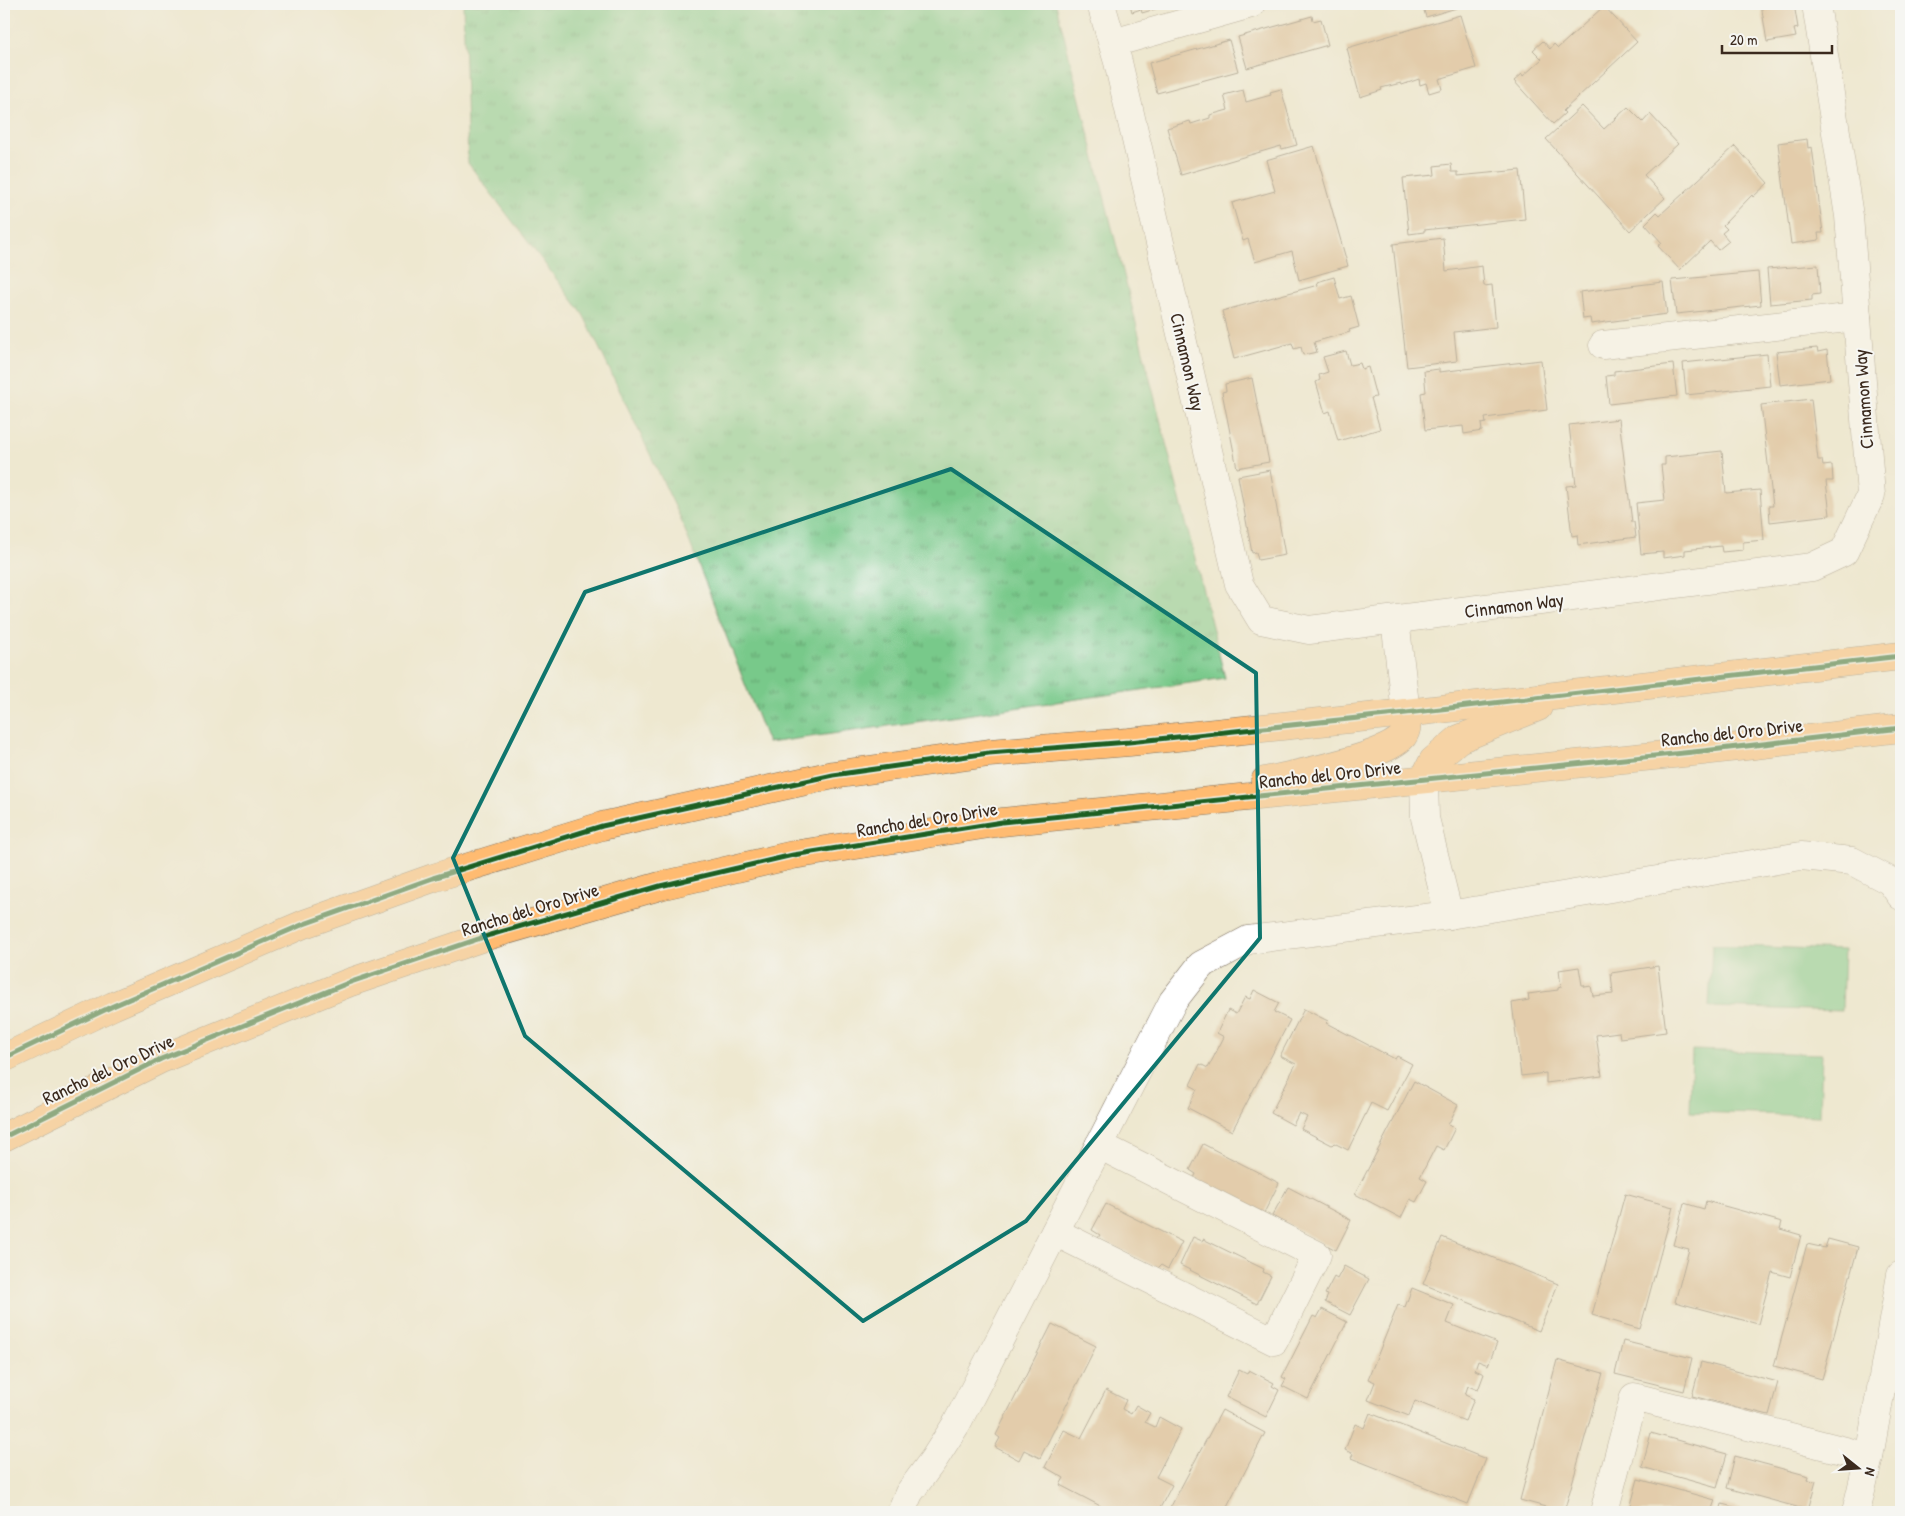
<svg xmlns="http://www.w3.org/2000/svg" width="1905" height="1516" viewBox="0 0 1905 1516" font-family="'Patrick Hand',sans-serif">
<style>
.grass{fill:url(#grass-tufts);stroke:#5a7a54}
.pitch{fill:#78c98a;stroke:#5a7a54}
.building{fill:#d4ac7e}
.lines{fill:none;stroke-linecap:round;stroke-linejoin:round}
.minor-casing{stroke:#7a6c5c;stroke-width:29}
.major-casing{stroke:#7a6c5c;stroke-width:29}
.minor{stroke:#fff;stroke-width:28}
.major{stroke:#ffbb71;stroke-width:28}
.cycleway-casing{stroke:#f6f6f2;stroke-width:8}
.cycleway{stroke:#1b5e20;stroke-width:5}
.marked{fill:none;stroke:#0f766e;stroke-width:4;stroke-linejoin:round}
.labels{text-anchor:middle;stroke-width:4;stroke-linejoin:round;paint-order:stroke}
.street-label{font-size:19px;fill:#3b2a1e;stroke:#f6f6f2}
</style>
<defs>
<pattern id="grass-tufts" width="24" height="20" patternUnits="userSpaceOnUse" patternTransform="scale(1.25)"><rect width="24" height="20" fill="#78c98a"/><path d="M3 7l-1-3M5 7V3M7 7l1-3M15 17l-1-3M17 17v-4M19 17l1-3" fill="none" stroke="#64a370"/></pattern>
</defs>
<rect width="100%" height="100%" fill="#f6f6f2"/>
<filter id="ink" filterUnits="userSpaceOnUse"><feTurbulence type="fractalNoise" baseFrequency=".02" numOctaves="2"/><feDisplacementMap in="SourceGraphic" scale="10" xChannelSelector="R" yChannelSelector="G"/><feConvolveMatrix kernelMatrix="1 2 1 2 8 2 1 2 1" color-interpolation-filters="sRGB"/></filter>
<filter id="wash" filterUnits="userSpaceOnUse"><feTurbulence type="fractalNoise" baseFrequency=".0096" numOctaves="4" result="noise"/><feDisplacementMap in="SourceGraphic" scale="20" xChannelSelector="R" yChannelSelector="G"/><feGaussianBlur stdDeviation="1.12" result="paint"/><feColorMatrix in="noise" values="0 0 0 0 0 0 0 0 0 0 0 0 0 0 0 0 0 1.4 0 .05"/><feComposite in="paint" operator="in"/></filter>
<g filter="url(#wash)">
<rect width="100%" height="100%" fill="#eee8d0"/>
<path class="grass" d="M463 4H1056L1225 678 768 743 679 515 583 314 468 163Z"/>
<g class="pitch">
<path d="M1712 945 1844 950 1842 1011 1709 1007Z"/>
<path d="M1692 1050 1822 1054 1820 1116 1690 1112Z"/>
</g>
<g id="blocks">
<g class="building">
<path d="M1130 4H1172L1142 13 1141 9 1132 12Z"/>
<path d="M1422 4H1470L1426 17Z"/>
<path d="M1761 4H1794L1798 28 1794 29 1796 37 1767 42Z"/>
<path d="M1604 6 1637 42 1563 111 1565 113 1553 124 1514 81 1522 74 1523 76 1542 59 1533 50 1543 41 1550 49 1554 44 1558 48Z"/>
<path d="M1460 15 1476 68 1439 79 1442 89 1429 93 1426 83 1420 85 1419 79 1402 85 1401 83 1381 88 1382 90 1360 97 1347 48Z"/>
<path d="M1312 16 1313 21 1321 19 1328 45 1247 68 1238 37Z"/>
<path d="M1229 40 1238 71 1157 93 1149 63Z"/>
<path d="M1281 89 1297 145 1282 149 1281 146 1181 175 1167 128 1190 121 1191 124 1210 118V115L1228 110 1224 95 1243 90 1246 102 1271 95 1270 92Z"/>
<path d="M1582 106 1604 129 1628 107 1643 122 1650 114 1678 144 1644 175 1665 198 1630 231 1546 139Z"/>
<path d="M1807 139 1808 148 1812 147 1823 233H1818L1819 240 1791 244 1778 143Z"/>
<path d="M1314 146 1348 266 1299 280 1292 251 1255 262 1248 239 1243 241 1232 203 1275 191 1266 160Z"/>
<path d="M1735 146 1768 183 1753 197 1752 195 1723 225 1727 229 1722 233 1729 241 1718 250 1710 241 1680 270 1658 246 1662 243 1645 224 1657 212 1660 215Z"/>
<path d="M1451 164 1452 172H1458V176L1520 170 1525 219 1424 230V232L1409 234 1403 178 1435 175 1434 166Z"/>
<path d="M1443 238 1446 271 1482 266 1484 286 1492 285 1496 327 1454 332 1457 361 1407 367 1393 244Z"/>
<path d="M1818 265 1820 294 1812 295V300L1770 304 1767 269Z"/>
<path d="M1758 272 1761 305 1676 314 1672 280Z"/>
<path d="M1334 277 1340 299 1351 296 1359 327 1349 330 1350 332 1314 342 1317 352 1303 355 1301 347 1294 349 1292 343 1234 359 1222 311 1318 285 1317 282Z"/>
<path d="M1663 282 1667 314 1591 324 1590 318 1583 319 1580 292Z"/>
<path d="M1817 348 1818 352 1827 350 1830 379 1780 385 1776 352Z"/>
<path d="M1346 351 1350 365 1360 363 1362 369 1368 367 1376 397 1371 398 1380 429 1338 441 1330 411 1325 413 1316 382 1320 380 1319 375 1328 372 1323 357Z"/>
<path d="M1767 354 1770 386 1686 395 1683 363Z"/>
<path d="M1541 360 1547 410 1485 418 1486 423 1481 424 1482 431 1464 434 1463 426 1425 430 1421 393 1426 392 1424 371 1439 369V372Z"/>
<path d="M1673 364 1677 396 1609 404 1606 376 1614 375V371Z"/>
<path d="M1252 378 1269 462 1237 468 1222 392 1226 391 1225 384Z"/>
<path d="M1811 399 1818 460H1822L1823 466 1832 465 1833 481H1826L1830 515 1770 522 1769 506H1773L1761 405Z"/>
<path d="M1619 419 1632 522H1634L1636 537 1578 545 1577 535 1572 536 1566 486 1576 485 1569 425Z"/>
<path d="M1722 451 1726 493 1760 490 1764 540 1743 542V550L1722 552 1721 546 1685 550V555L1663 558V552L1641 554 1636 503 1665 500 1661 465H1665V457Z"/>
<path d="M1270 470 1285 555 1258 560 1256 552 1252 553 1238 476Z"/>
<path d="M1658 966 1666 1032 1620 1038 1619 1032 1596 1035 1602 1076 1546 1083V1073L1521 1076 1512 1003 1529 1000 1528 994 1558 990V988L1561 987 1559 970 1579 967 1582 985H1584L1585 987 1591 986 1593 996 1613 994 1611 973Z"/>
<path d="M1254 990 1279 1003 1274 1012 1290 1020 1232 1131 1188 1108 1197 1089 1190 1085 1200 1064 1208 1068 1224 1037 1217 1033 1228 1010 1236 1014 1245 997 1250 999Z"/>
<path d="M1304 1009 1328 1021 1326 1023 1395 1059 1397 1056 1412 1064 1387 1111 1371 1103 1348 1150 1334 1143 1332 1145 1301 1129 1307 1117 1299 1113 1293 1125 1271 1113 1296 1064 1280 1056Z"/>
<path d="M1414 1081 1458 1105 1448 1125 1455 1128 1444 1150 1436 1146 1420 1177 1427 1181 1416 1202 1410 1199 1401 1218 1355 1194Z"/>
<path d="M1203 1144 1279 1183 1264 1213 1194 1178 1196 1174 1190 1170Z"/>
<path d="M1288 1187 1351 1220 1336 1250 1272 1216Z"/>
<path d="M1625 1194 1673 1207 1640 1329 1592 1315Z"/>
<path d="M1706 1201 1782 1222 1780 1229 1801 1235 1790 1277 1772 1272 1758 1324 1675 1302 1689 1249 1673 1245 1684 1203 1704 1209Z"/>
<path d="M1106 1204 1182 1242 1168 1269 1161 1265 1158 1268 1098 1238 1100 1235 1092 1230Z"/>
<path d="M1193 1237 1202 1241 1203 1239 1264 1269 1263 1272 1271 1276 1257 1304 1180 1265Z"/>
<path d="M1442 1237 1558 1284 1539 1331 1423 1284Z"/>
<path d="M1828 1239 1858 1247 1822 1379 1774 1366 1807 1244 1825 1248Z"/>
<path d="M1344 1266 1369 1279 1350 1315 1325 1302 1328 1295 1325 1294 1334 1277 1337 1279Z"/>
<path d="M1412 1288 1454 1305 1447 1323 1497 1343 1488 1365 1478 1361 1475 1370 1484 1374 1478 1390 1468 1386 1465 1395 1474 1399 1465 1421 1415 1401 1409 1416 1368 1400 1375 1382 1368 1379 1398 1305 1405 1307Z"/>
<path d="M1322 1309 1347 1322 1308 1399 1282 1386 1286 1379 1282 1377 1313 1316 1317 1318Z"/>
<path d="M1052 1324 1096 1346 1040 1458 1024 1450 1019 1460 995 1447 1000 1438 996 1435Z"/>
<path d="M1623 1341 1692 1358 1684 1391 1615 1374Z"/>
<path d="M1557 1360 1603 1373 1564 1512 1520 1500Z"/>
<path d="M1701 1362 1778 1382 1769 1415 1692 1396Z"/>
<path d="M1239 1370 1247 1374 1249 1370 1274 1383 1272 1386 1279 1390 1266 1417 1226 1397Z"/>
<path d="M1106 1390 1126 1400 1122 1409 1131 1414 1136 1405 1150 1413 1145 1422 1155 1427 1159 1417 1181 1429 1156 1477 1172 1485 1158 1512H1112L1060 1485 1064 1478 1045 1467 1064 1430 1081 1438Z"/>
<path d="M1222 1410 1265 1433 1224 1512H1168Z"/>
<path d="M1370 1413 1486 1459 1468 1504 1351 1458 1353 1454 1345 1450 1355 1424 1364 1428Z"/>
<path d="M1651 1433 1727 1454 1717 1488 1642 1467Z"/>
<path d="M1735 1456 1809 1476 1808 1480 1816 1481 1808 1510 1727 1488Z"/>
<path d="M1638 1479 1715 1500 1711 1512H1629Z"/>
<path d="M1722 1504 1752 1512H1720Z"/>
</g>
</g>
</g>
<g filter="url(#ink)">
<use href="#blocks" fill-opacity="0" stroke="#7a6c5c" stroke-width="1"/>
<g class="lines">
<defs>
<g id="minor">
<path d="M1101 4 1118 62 1239 584 1261 620 1309 630 1812 567 1844 552 1871 495 1849 216 1816 4"/>
<path d="M1113 43 1251 4"/>
<path d="M1603 345 1857 317"/>
<path d="M1395 620 1406 713"/>
<path d="M1424 779 1425 818 1449 915"/>
<path d="M1055 1232 1274 1341 1317 1255 1099 1145"/>
<path d="M901 1512 909 1493 934 1459 957 1423 1173 1001 1201 965 1248 940 1449 915 1801 856 1852 861 1890 881 1901 896"/>
<path d="M1604 1512 1634 1397 1869 1457"/>
<path d="M1856 1512 1869 1457 1901 1275"/>
</g>
<g id="major">
<path d="M1424 779 1433 761 1459 739 1538 707"/>
<path d="M1265 781C1296 774 1385 758 1403 736 1408 729 1407 721 1406 713"/>
<path d="M4 1058 113 1006 304 924 433 878 602 826 833 775 989 753 1129 742 1406 713 1901 656"/>
<path d="M4 1137 161 1059 348 983 490 935 660 886 793 855 1002 822 1703 751 1901 728"/>
</g>
</defs>
<use href="#minor" class="minor-casing"/>
<use href="#major" class="major-casing"/>
<use href="#minor" class="minor"/>
<use href="#major" class="major"/>
<defs>
<g id="cycleway">
<path d="M4 1058 113 1006 304 924 433 878 602 826 833 775 989 753 1129 742 1406 713 1901 656"/>
<path d="M4 1137 161 1059 348 983 490 935 660 886 793 855 1002 822 1703 751 1901 728"/>
</g>
</defs>
<use href="#cycleway" class="cycleway-casing"/>
<use href="#cycleway" class="cycleway"/>
</g>
</g>
<path d="M0 0H1905V1516H0ZM951 469 1256 673 1260 938 1026 1221 863 1321 525 1036 453 858 585 592Z" fill="#eee8d0" fill-opacity=".55" fill-rule="evenodd"/>
<path class="marked" d="M951 469 1256 673 1260 938 1026 1221 863 1321 525 1036 453 858 585 592Z"/>
<g class="labels">
<g class="street-label">
<text transform="translate(1188 362) rotate(77)" y="7">Cinnamon Way</text>
<text transform="translate(1863 399) rotate(-94)" y="7">Cinnamon Way</text>
<text transform="translate(1514 605) rotate(-7)" y="7">Cinnamon Way</text>
<text transform="translate(1732 732) rotate(-6)" y="7">Rancho del Oro Drive</text>
<text transform="translate(1330 774) rotate(-6)" y="7">Rancho del Oro Drive</text>
<text transform="translate(927 819) rotate(-9)" y="7">Rancho del Oro Drive</text>
<text transform="translate(530 909) rotate(-17)" y="7">Rancho del Oro Drive</text>
<text transform="translate(108 1069) rotate(-25)" y="7">Rancho del Oro Drive</text>
</g>
</g>
<rect width="1905" height="1516" fill="none" stroke="#f6f6f2" stroke-width="20"/>
<g transform="translate(1858 1468) rotate(107)" stroke="#f6f6f2" stroke-width="4" paint-order="stroke">
<path d="M0-4L9 19L0 12L-9 19Z" fill="#3b2a1e"/>
<text y="-8" font-size="14" font-weight="bold" text-anchor="middle" fill="#3b2a1e">N</text>
</g>
<path d="M1722 45v8h110v-8" fill="none" stroke="#3b2a1e" stroke-width="2.5"/>
<text x="1730" y="45" font-size="15" fill="#3b2a1e" stroke="#f6f6f2" stroke-width="4" paint-order="stroke">20 m</text>
</svg>
